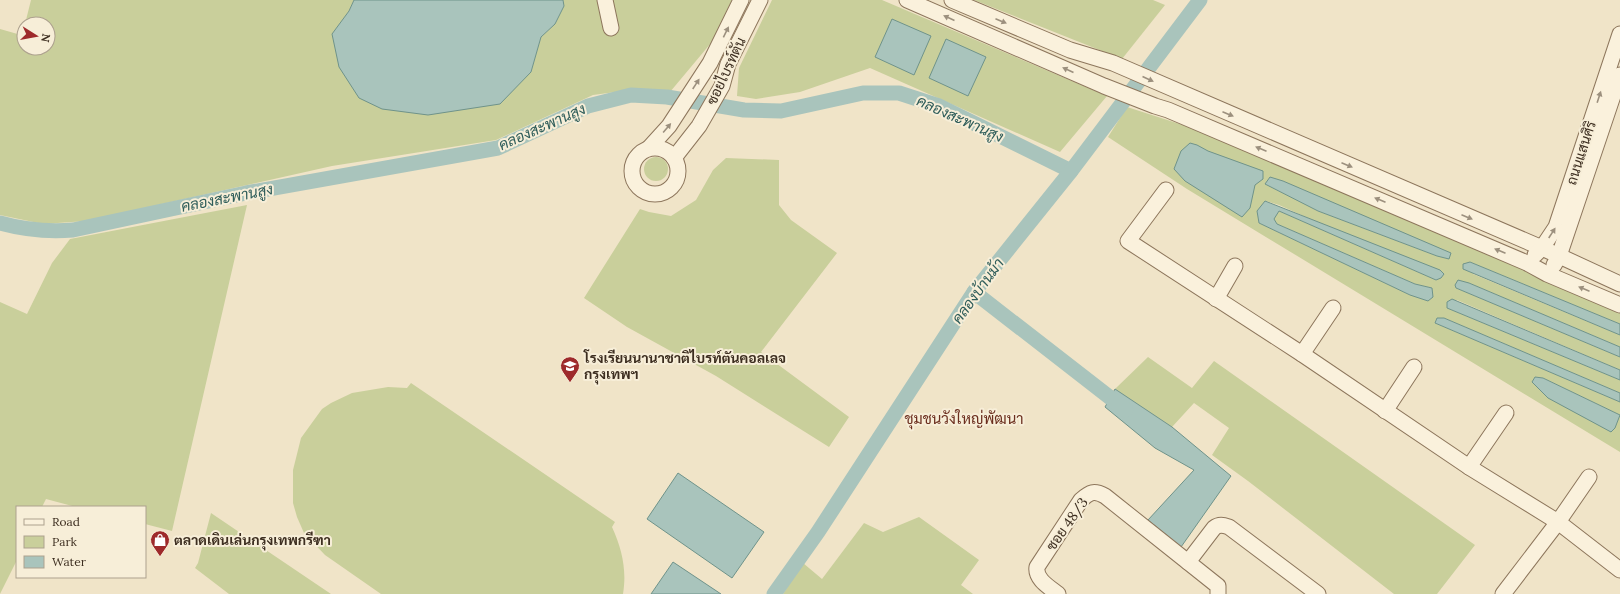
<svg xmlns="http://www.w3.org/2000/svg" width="1620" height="594" viewBox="0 0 1620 594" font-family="Lora,Sarabun,serif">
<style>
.green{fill:#c9cf9b;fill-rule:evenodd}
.water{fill:#a9c4bc;stroke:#6f938a}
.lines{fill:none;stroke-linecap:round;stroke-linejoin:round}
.canal{stroke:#a9c4bc;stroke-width:15}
.minor-casing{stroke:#8d765c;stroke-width:17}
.minor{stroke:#faf1dc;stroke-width:15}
.oneway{fill:#9c907e}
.labels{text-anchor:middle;stroke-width:4;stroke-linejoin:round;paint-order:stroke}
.street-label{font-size:14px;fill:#3d2e20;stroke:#f7eed8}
.poi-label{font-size:14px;font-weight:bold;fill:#3d2e20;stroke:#f7eed8;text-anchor:start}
.water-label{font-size:15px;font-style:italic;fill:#2f5d5a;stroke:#f7eed8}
.neighbourhood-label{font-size:15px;fill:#6b2e1e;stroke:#f7eed8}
</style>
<rect width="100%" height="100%" fill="#f0e4c8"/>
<g class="green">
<path d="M31 0H354L349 11 332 35 531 72 541 37 555 24 564 6 563 0H732L711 43 670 92 623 91 593 95 496 140 332 166 86 221 43 224 0 215V29L21 35 24 26V48H48V24H25Z"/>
<path d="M772 0H882L1107 96 1060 152 870 68 800 92 756 99 737 96 739 68Z"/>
<path d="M974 0H1153L1165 5 1122 59Z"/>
<path d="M1127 107 1186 126 1620 311V324L1470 262 1473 274 1620 335V347L1469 283 1456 288 1620 357V370L1457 300 1447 308 1620 380V393L1444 318H1437L1435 323 1620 402V452L1187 189 1108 137ZM1283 181 1406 235 1449 259 1437 256 1318 211 1266 184ZM1266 201 1279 205 1441 278 1436 280 1279 211 1273 219 1277 224 1415 284 1432 288 1410 295 1259 223 1257 211ZM1535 377 1543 378 1620 415Z"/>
<circle cx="656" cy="169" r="12"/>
<path d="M726 158 779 160V205L791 220 837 253 761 352 849 417 829 447 716 376 627 327 584 298 640 209 649 212 671 216 696 200 713 170Z"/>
<path d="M247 205 172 531 145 524V507H76L46 499 42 507H17V560L0 594V302L27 314 52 263 70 239Z"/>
<path d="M1148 357 1192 388 1214 361 1475 545 1437 594H1394L1248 481 1212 455 1229 428 1194 403 1172 427 1115 389Z"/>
<path d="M411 383 615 522 612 527C622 549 627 570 623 594H381L325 555 304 533 297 517 293 503V470L301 438 322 409 331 403 352 393 388 387 407 388Z"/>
<path d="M211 513 331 594H229L195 568 198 563Z"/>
<path d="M919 517 979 560 961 585 973 594H783L803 563 822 579 864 523 883 532Z"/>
</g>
<g class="water">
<path d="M354 0H563L564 6 555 24 541 37 531 72 500 104 428 115 382 109 359 98 339 67 332 34 349 11Z"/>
<path d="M892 19 931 36 914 75 875 57Z"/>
<path d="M946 39 986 57 968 96 929 78Z"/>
<path d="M1190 143 1197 145 1208 151 1263 171V179L1255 185 1250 208 1242 217 1185 181 1174 169 1181 151Z"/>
<path d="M1270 177 1283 181 1451 253 1449 259 1437 256 1318 211 1265 184Z"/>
<path d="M1265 201 1440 270 1444 274 1441 278 1436 280 1279 211 1274 219 1277 224 1415 284 1432 288 1433 297 1428 301 1410 295 1259 223 1257 211Z"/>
<path d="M1470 262 1620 324V335L1463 269V264Z"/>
<path d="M1458 280 1469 283 1620 347V357L1456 288 1455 285Z"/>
<path d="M1452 299 1620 370V380L1447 308V302Z"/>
<path d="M1437 318H1444L1620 393V402L1435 323Z"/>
<path d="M1535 377 1543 378 1620 415 1615 428 1611 432 1548 398 1532 382Z"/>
<path d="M1115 389 1172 427 1231 476 1181 547 1148 520 1194 470 1155 448 1105 407Z"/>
<path d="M678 473 764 532 732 578 647 519Z"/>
<path d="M673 562 721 594H651Z"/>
</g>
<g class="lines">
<g class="canal">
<path d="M0 223C25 230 48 232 73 230L246 193 498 148 588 106 631 95 667 97 744 110 781 111 863 93H899L939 106 1071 171"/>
<path d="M974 292 1126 410"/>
<path d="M774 594 818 532 974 292 1071 171 1200 0"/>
</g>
<defs>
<g id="minor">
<path d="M605 0 611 28"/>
<path d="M907 0 1104 86 1155 106 1168 110 1527 263 1547 274 1620 305"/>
<path d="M952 0 1070 50 1113 63 1542 248 1620 284"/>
<path d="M649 148 669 126 710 63 741 0"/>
<circle cx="655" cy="171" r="23"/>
<path d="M674 158 699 126 722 86 728 64 760 0"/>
<path d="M1166 190 1128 241 1302 354 1469 467 1558 522 1620 570"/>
<path d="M1535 255 1542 248 1556 227 1620 34"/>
<path d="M1554 265 1559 256 1620 75"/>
<path d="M1216 299 1235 266"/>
<path d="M1302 354 1333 308"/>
<path d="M1385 411 1414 367"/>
<path d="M1469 467 1506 413"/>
<path d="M1188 562 1214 528C1219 524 1223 525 1229 527L1318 594"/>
<path d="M1058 594C1049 587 1035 579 1037 567L1081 500C1090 492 1094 490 1105 496L1218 586V594"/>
<path d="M1503 594 1558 522 1589 477"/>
</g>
</defs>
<use href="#minor" class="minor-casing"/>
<use href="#minor" class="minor"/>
</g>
<defs><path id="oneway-solid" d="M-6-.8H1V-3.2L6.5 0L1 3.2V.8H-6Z"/></defs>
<g class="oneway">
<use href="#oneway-solid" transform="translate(949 18) rotate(-156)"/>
<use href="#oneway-solid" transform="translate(1001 21) rotate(23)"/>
<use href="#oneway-solid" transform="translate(726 32) rotate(-64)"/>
<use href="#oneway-solid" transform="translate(1068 70) rotate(-156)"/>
<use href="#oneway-solid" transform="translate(1148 79) rotate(24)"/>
<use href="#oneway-solid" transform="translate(696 84) rotate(-57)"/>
<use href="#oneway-solid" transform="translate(1599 97) rotate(-72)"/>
<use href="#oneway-solid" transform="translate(1228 114) rotate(23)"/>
<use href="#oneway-solid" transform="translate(667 128) rotate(-50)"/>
<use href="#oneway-solid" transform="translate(1261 149) rotate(-157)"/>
<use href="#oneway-solid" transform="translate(1347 165) rotate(23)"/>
<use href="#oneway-solid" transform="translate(1380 200) rotate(-157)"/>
<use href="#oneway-solid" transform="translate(1467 217) rotate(23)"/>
<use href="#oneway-solid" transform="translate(1552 233) rotate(-57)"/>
<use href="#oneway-solid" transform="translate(1500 251) rotate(-157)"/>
<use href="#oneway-solid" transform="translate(1584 289) rotate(-157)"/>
</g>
<defs>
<symbol id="school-pin" viewBox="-11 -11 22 30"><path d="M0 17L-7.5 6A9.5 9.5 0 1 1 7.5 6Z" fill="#9e2a2b" stroke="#f7eed8"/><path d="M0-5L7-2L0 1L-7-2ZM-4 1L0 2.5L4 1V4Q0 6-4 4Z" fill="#fff"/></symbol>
<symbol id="shop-pin" viewBox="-11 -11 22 30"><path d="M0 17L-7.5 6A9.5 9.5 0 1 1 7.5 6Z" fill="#9e2a2b" stroke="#f7eed8"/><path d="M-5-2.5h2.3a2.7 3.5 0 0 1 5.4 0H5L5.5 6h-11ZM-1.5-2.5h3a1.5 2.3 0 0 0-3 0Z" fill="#fff"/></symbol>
</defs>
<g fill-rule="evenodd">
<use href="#school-pin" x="559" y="355" width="22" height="30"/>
<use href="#shop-pin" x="149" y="529" width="22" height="30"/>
</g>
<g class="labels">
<g class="street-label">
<text transform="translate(726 71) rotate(-65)" y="5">ซอยไบรท์ตัน</text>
<text transform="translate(1581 153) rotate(-72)" y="5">ถนนแสนศิริ</text>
<text transform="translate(1067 524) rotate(-55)" y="5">ซอย 48/3</text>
</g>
<g class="poi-label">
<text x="584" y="363">โรงเรียนนานาชาติไบรท์ตันคอลเลจ<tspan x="584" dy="16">กรุงเทพฯ</tspan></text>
<text x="174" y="545">ตลาดเดินเล่นกรุงเทพกรีฑา</text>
</g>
<g class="water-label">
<text transform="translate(960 119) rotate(24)" y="5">คลองสะพานสูง</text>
<text transform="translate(542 127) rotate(-24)" y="5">คลองสะพานสูง</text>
<text transform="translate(227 198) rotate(-11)" y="5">คลองสะพานสูง</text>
<text transform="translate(978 291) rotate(-54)" y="5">คลองบ้านม้า</text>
</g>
<g class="neighbourhood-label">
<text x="964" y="424">ชุมชนวังใหญ่พัฒนา</text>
</g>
</g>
<rect x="16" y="506" width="130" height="72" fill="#f7eed8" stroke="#ada18e"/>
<rect x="24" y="519" width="20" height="6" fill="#faf1dc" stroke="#ada18e"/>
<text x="52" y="526" font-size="12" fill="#3d2e20">Road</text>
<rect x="24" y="536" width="20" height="12" fill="#c9cf9b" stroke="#ada18e"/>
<text x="52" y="546" font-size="12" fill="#3d2e20">Park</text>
<rect x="24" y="556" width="20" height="12" fill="#a9c4bc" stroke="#ada18e"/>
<text x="52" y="566" font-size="12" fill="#3d2e20">Water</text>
<g transform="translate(36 36) rotate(101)"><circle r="19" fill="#f7eed8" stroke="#ada18e"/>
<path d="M0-3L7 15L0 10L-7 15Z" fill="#9e2a2b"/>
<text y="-6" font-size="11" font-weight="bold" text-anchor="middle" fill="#3d2e20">N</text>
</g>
</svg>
